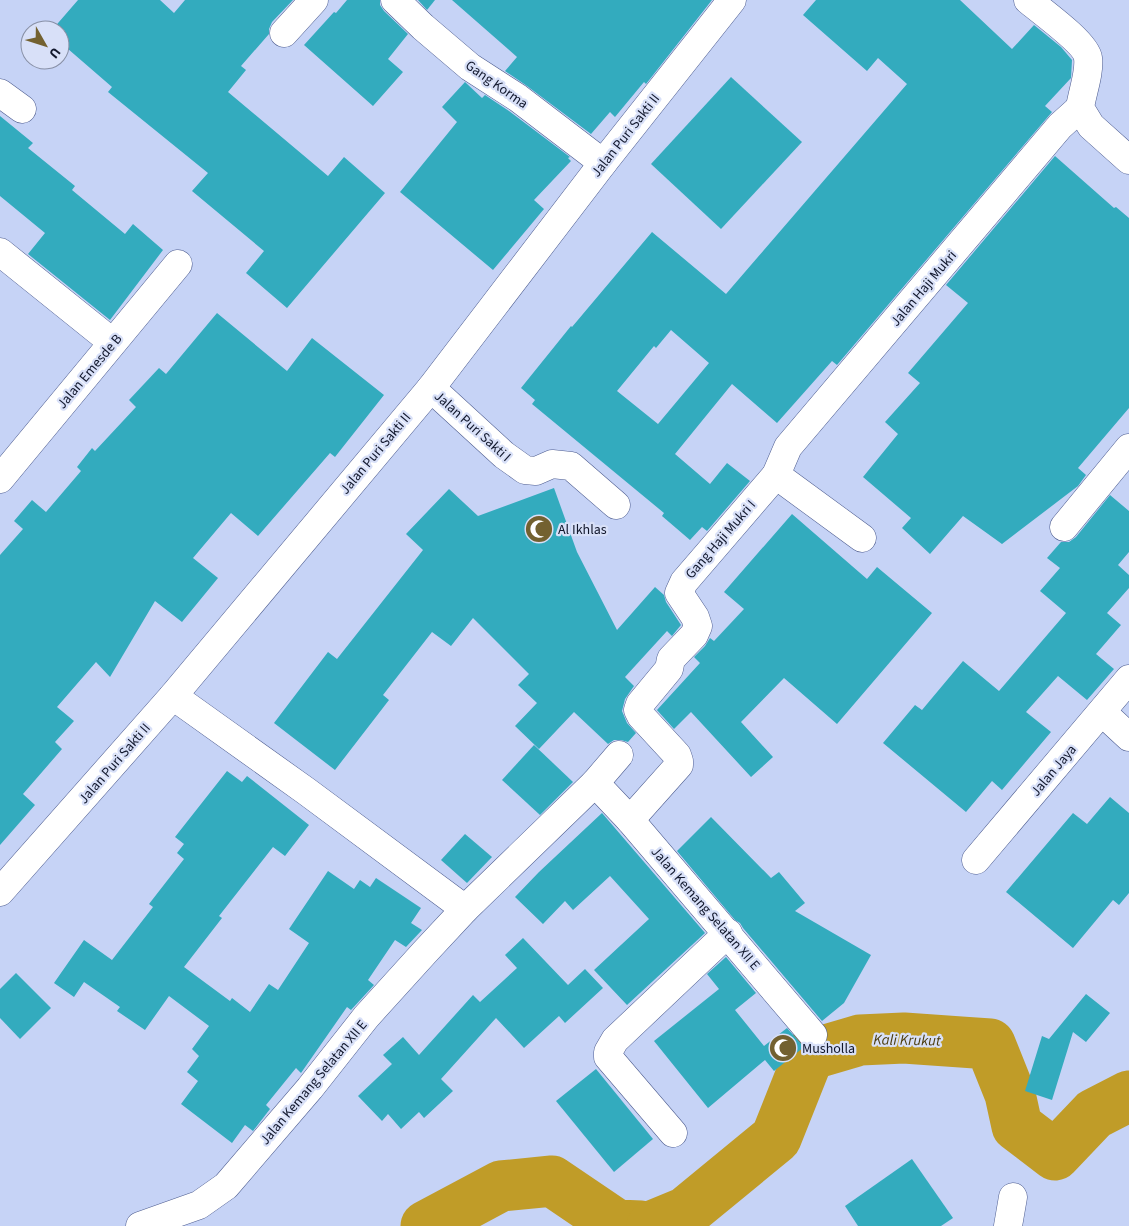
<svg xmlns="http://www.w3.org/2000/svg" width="1129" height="1226" viewBox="0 0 1129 1226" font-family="'Source Sans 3',sans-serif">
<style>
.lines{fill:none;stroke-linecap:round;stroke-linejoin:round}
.river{stroke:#c09c28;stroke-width:51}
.building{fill:#33abbe;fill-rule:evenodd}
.minor-casing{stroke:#4e5d90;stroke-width:29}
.minor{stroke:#fff;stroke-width:28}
.labels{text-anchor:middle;stroke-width:4.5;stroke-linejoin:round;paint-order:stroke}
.street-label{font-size:14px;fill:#11172c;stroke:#d8e0f8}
.poi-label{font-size:14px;fill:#11172c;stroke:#d8e0f8;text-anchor:start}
.water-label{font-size:15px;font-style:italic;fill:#4d3e10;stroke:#d8e0f8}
</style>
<rect width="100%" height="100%" fill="#c6d3f6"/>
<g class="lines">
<g class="river">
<path d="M426 1226 501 1186 552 1181 617 1225 641 1226"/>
<path d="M652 1226 686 1212 776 1138 809 1055 860 1040 904 1038 990 1044 1010 1094 1017 1126 1055 1155 1094 1114 1129 1096"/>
</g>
</g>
<g class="building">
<path d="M78 0H160L174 13 185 0H293L272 22 269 29V34L241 66 246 70 228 92 328 176 344 157 385 193 287 308 246 273 264 251 192 191 208 173 108 92 112 87 60 42V30H52Z"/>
<path d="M347 0H380V5L384 11 408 34 388 59 403 72 373 106 304 45 334 12 336 13Z"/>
<path d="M418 0H435L427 10Z"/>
<path d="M452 0H712L646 84 644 82 615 117 610 112 591 134 527 86 505 71 517 57Z"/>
<path d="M816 0H960L1012 49 1034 25 1061 47 1072 60 1071 78 1045 106 1052 112 837 365 832 361 777 423 732 384 675 454 710 484 727 463 750 481 707 531 702 527 690 540 662 516 664 513 532 404 535 400 521 388 571 326 572 327 652 232 726 294 907 84 878 58 867 71 803 15ZM671 330 709 363 658 424 617 391 654 346 656 348Z"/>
<path d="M731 77 802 142 721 229 651 164Z"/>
<path d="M465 82 482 98 485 95 509 111 570 157 568 158 571 161 534 200 544 209 493 270 400 192 457 122 442 107Z"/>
<path d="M0 116 33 143 28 148 75 186 72 190 125 234 133 224 163 250 110 320 28 254 45 233 0 196Z"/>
<path d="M1055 156 1114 208 1116 207 1129 218V408L1078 468 1086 475 1078 486 1002 544 963 516 930 554 902 528 911 518 863 477 898 434 885 422 920 383 908 373 968 303 946 285Z"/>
<path d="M217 313 287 371 312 338 384 395 335 457 330 453 258 536 231 513 193 558 218 578 182 622 155 601 110 677 96 662 57 707 74 721 55 742 62 749 23 794 35 805 0 845V555L23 529 14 521 32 500 46 512 81 471 77 467 92 448 95 451 136 407 129 400 159 368 166 374Z"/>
<path d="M554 488 577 552 617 630 655 587 664 595 666 602 681 625 672 636 667 631 625 677 634 686 625 699 622 711 627 723 636 733 628 742 621 740H614L608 744 574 712 539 749 515 726 537 703 518 685 529 674 473 618 451 646 432 632 383 695 389 700 335 770 274 723 328 652 337 659 423 550 406 534 449 489 478 516Z"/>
<path d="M1110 495 1129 511V552L1118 565 1129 575V588L1107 613 1121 625 1096 654 1114 669 1087 700 1058 676 1026 712 1051 732 1002 790 992 781 966 812 883 743 915 705 922 710 963 661 999 691 1066 613 1040 591 1060 568 1047 558 1061 542H1069L1076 537Z"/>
<path d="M792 514 867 579 877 567 932 613 837 724 784 678 741 722 773 757 751 777 691 712 674 729 656 709 657 710 700 663 694 657 705 646 710 638 714 641 744 609 724 592Z"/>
<path d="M534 745 573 782 540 815 502 780Z"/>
<path d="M227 771 242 782 247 776 309 825 285 856 273 847 219 916 222 918 184 967 230 1001 232 998 250 1012 269 984 278 990 309 943 289 929 328 871 354 889 360 880 370 887 376 878 421 908 411 923 422 930 406 947 395 940 368 980 374 985 351 1010 347 1007 301 1073 296 1068 266 1105 270 1109 253 1131 245 1125 232 1143 181 1104 198 1081 187 1072 199 1056 192 1049 209 1026 169 996 145 1030 117 1011 120 1007 84 982 74 997 54 983 84 940 112 960 153 907 149 904 184 859 177 853 184 844 175 837Z"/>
<path d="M1110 797 1129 813V893L1119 905 1113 900 1073 948 1006 892 1073 813 1087 824Z"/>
<path d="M602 813 705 933 627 1005 594 970 649 919 610 876 573 910 565 901 543 924 515 897 539 872Z"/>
<path d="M711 817 771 878 779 872 805 903 795 911 871 955 844 1003 822 1021 743 928 740 923 735 920 677 851Z"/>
<path d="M465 834 492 857 467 883 441 860Z"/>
<path d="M523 938 568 985 585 969 603 988 565 1023 559 1016 524 1048 496 1018 441 1079 453 1091 424 1118 419 1112 401 1129 388 1114 382 1121 358 1096 392 1064 383 1055 403 1037 419 1055 473 995 480 1002 517 968 505 955Z"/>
<path d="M726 957 756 993 735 1010 764 1046 787 1028 804 1047 774 1071 765 1060 708 1108 654 1041 719 989 707 974Z"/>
<path d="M16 973 51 1008 20 1039 0 1018V989Z"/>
<path d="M1086 994 1110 1013 1086 1042 1073 1032 1052 1100 1025 1091 1042 1036 1049 1039Z"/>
<path d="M596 1069 653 1139 614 1172 556 1101Z"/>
<path d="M912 1159 953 1218 941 1226H858L845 1206Z"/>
</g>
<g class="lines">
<defs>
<g id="minor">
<path d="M395 0 423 27 470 67 518 98 603 163"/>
<path d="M1028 0C1041 11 1086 43 1088 58 1090 73 1082 93 1080 108L1091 126 1129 160"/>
<path d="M284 33 314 0"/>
<path d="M0 93 22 109"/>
<path d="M0 252 112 342"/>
<path d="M431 388 504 455 525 470 536 471 552 464 571 466 616 505"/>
<path d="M776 475 862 538"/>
<path d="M0 479 178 264"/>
<path d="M1064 527 1129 448"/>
<path d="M173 696 306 791 465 909"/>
<path d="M1102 712 1129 737"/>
<path d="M595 783 630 820 813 1035"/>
<path d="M630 820 679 765V761L677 755 641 716 638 710 640 704 669 669 671 659 694 635 698 626 695 617 679 593 684 582 776 475 788 447 1060 126 1080 108"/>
<path d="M976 860 1129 679"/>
<path d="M0 892 173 696 431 388 603 163 732 0"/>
<path d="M673 1133 608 1057V1052L615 1040 728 933"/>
<path d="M140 1226 199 1205 226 1186 310 1088 366 1017 424 953 465 909 595 783 619 755"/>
<path d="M1008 1226 1013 1197"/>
</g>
</defs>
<use href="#minor" class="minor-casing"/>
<use href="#minor" class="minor"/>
</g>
<defs>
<symbol id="mosque-disc" viewBox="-11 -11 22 22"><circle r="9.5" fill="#736130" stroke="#d8e0f8"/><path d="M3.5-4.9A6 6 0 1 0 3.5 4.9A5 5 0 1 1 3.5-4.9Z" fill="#fff"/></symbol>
</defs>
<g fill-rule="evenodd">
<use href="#mosque-disc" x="523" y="513" width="32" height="32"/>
<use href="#mosque-disc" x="767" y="1032" width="32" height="32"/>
</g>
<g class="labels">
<g class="street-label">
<text transform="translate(497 84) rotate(35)" y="5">Gang Korma</text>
<text transform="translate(625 135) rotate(-52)" y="5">Jalan Puri Sakti II</text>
<text transform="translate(923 288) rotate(-50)" y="5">Jalan Haji Mukri</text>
<text transform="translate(89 371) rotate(-50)" y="5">Jalan Emesde B</text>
<text transform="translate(473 426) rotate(42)" y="5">Jalan Puri Sakti I</text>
<text transform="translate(375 453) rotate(-50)" y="5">Jalan Puri Sakti II</text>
<text transform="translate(720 539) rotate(-49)" y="5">Gang Haji Mukri I</text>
<text transform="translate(114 763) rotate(-49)" y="5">Jalan Puri Sakti II</text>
<text transform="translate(1053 770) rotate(-50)" y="5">Jalan Jaya</text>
<text transform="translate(706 908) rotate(49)" y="5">Jalan Kemang Selatan XII E</text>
<text transform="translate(313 1082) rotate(-50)" y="5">Jalan Kemang Selatan XII E</text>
</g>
<g class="poi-label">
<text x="558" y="534">Al Ikhlas</text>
<text x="802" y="1053">Musholla</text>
</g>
<g class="water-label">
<text transform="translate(907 1040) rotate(1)" y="5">Kali Krukut</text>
</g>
</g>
<g transform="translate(45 45) rotate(129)"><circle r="24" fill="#d8e0f8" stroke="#8890a6"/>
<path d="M0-4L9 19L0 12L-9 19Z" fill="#736130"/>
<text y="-8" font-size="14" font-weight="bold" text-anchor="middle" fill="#11172c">U</text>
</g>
</svg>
